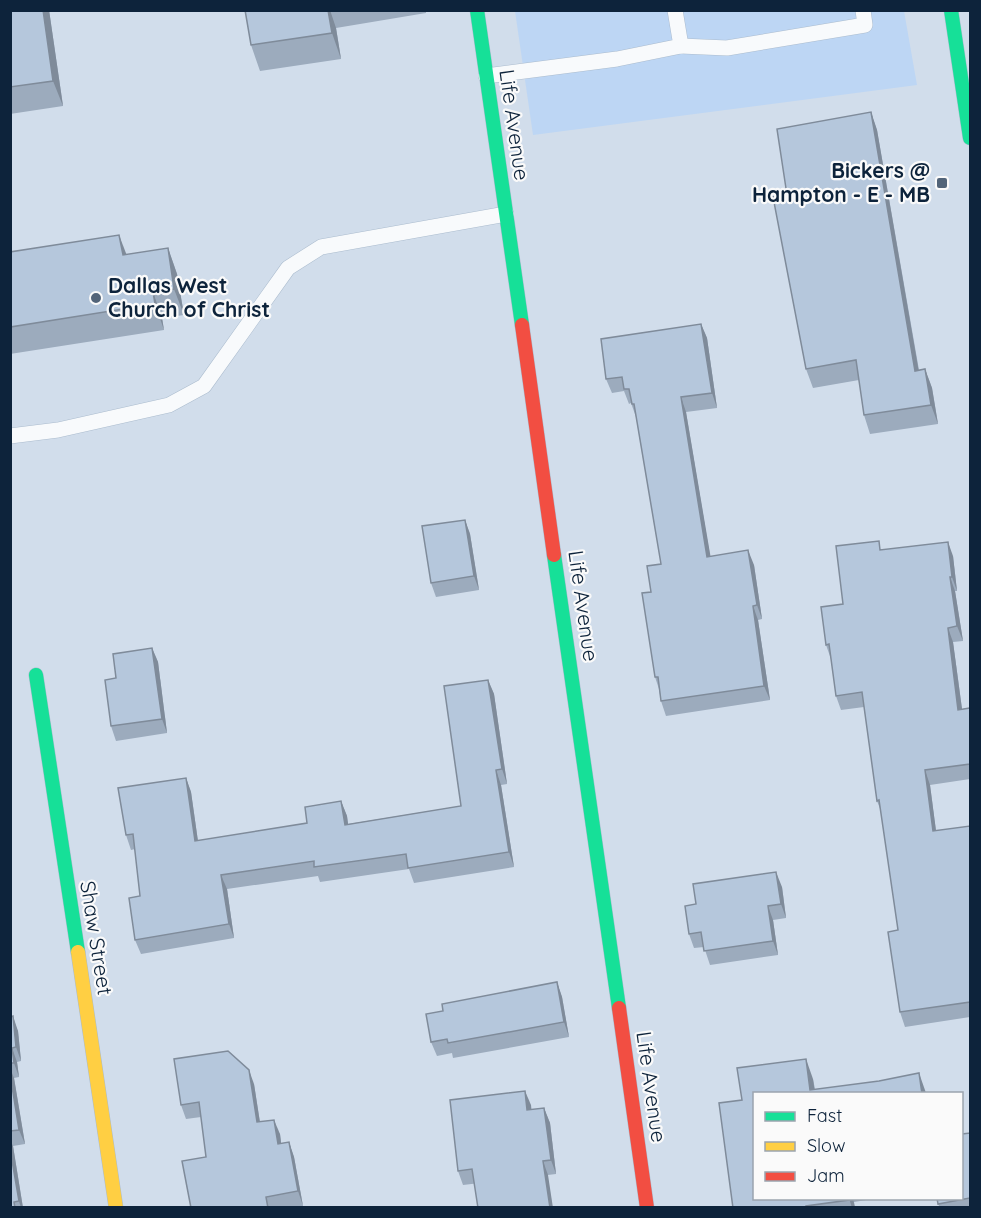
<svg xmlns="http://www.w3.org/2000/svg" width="981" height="1218" viewBox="0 0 981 1218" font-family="Quicksand,sans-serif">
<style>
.built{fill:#bdd6f4}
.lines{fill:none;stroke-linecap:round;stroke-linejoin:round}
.lane-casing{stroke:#abbcce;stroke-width:16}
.fast-casing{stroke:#abbcce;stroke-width:15}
.slow-casing{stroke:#abbcce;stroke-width:15}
.jam-casing{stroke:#abbcce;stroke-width:15}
.lane{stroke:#f8fafc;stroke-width:15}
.fast{stroke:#16e098;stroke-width:14}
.slow{stroke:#ffcf43;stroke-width:14}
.jam{stroke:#f24e42;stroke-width:14}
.wall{fill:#9cabbd}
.shaded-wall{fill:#7f8b9a}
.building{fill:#b5c7dc;stroke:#7f8b9a;stroke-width:1.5}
.poi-dot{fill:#526479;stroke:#fafafa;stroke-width:2}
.labels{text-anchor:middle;stroke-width:4.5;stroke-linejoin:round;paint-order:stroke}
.street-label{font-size:21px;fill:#0d233b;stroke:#fafafa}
.poi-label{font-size:21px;font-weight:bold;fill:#0d233b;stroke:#fafafa;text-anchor:end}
</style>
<rect width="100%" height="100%" fill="#d1ddeb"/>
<path class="built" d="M515 11H904L917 85 533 135Z"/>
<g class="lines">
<defs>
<g id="lane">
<path d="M681 46 727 48 865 25 863 10"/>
<path d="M486 76 617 59 681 46 675 10"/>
<path d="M10 436 58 430 169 405 204 386 288 268 321 247 506 214"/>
</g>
<g id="fast">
<path d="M477 10 522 325"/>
<path d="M951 10 970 138"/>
<path d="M554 555 619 1008"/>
<path d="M36 675 78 952"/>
</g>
<path id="slow" d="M78 952 116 1208"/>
<g id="jam">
<path d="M522 325 554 555"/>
<path d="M619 1008 647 1208"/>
</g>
</defs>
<use href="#lane" class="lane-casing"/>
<use href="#fast" class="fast-casing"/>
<use href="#slow" class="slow-casing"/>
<use href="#jam" class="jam-casing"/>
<use href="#lane" class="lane"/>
<use href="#fast" class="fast"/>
<use href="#slow" class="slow"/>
<use href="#jam" class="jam"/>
</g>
<g class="wall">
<path d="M10 10H49L63 106 10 114Z"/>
<path d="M245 10H426V13L336 28 341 59 260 71 251 45Z"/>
<path d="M871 112 877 130 919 370 925 369 932 388 938 424 870 434 864 415 859 380 813 388 806 369 787 195Z"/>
<path d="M168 248 177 274 184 315 162 318 164 330 10 354V252L127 255Z"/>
<path d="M701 324 707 338 717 408 686 412 710 556 754 565 762 619 758 620 770 700 666 716 661 701 659 689 655 677 651 592 661 564 636 417 631 403 629 404 624 391 612 393 606 379Z"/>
<path d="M465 520 470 534 479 590 436 597 431 583Z"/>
<path d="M882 550 953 556 957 591H955L963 641 953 642 962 709 970 708V779L930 785 936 831 970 826V1017L905 1027 900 1012 898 930 881 811 877 801 864 707 841 710 836 696 831 659 826 645Z"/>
<path d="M152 648 158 662 167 733 116 741 111 726Z"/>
<path d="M488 680 494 694 507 784 501 785 514 867 414 883 409 869 320 882 318 876 227 889 234 938 141 954 135 940 140 896 135 849 131 850 126 835 186 778 191 792 198 841 307 823 341 801 347 816 348 824 461 806Z"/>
<path d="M782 887 786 918 773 920 778 955 710 965 704 947 694 948 689 934Z"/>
<path d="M557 982 562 997 569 1037 453 1058 452 1053 437 1056 431 1042Z"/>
<path d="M10 1017 18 1031 21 1061 17 1062 19 1077 14 1078 25 1144 13 1146 23 1208H10Z"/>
<path d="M813 1079 815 1089 754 1198H878L854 1202 855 1208H733L742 1100Z"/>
<path d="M254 1084 260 1122 280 1134 281 1144 289 1142 294 1157 303 1206 292 1208H191L206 1157 201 1117 186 1119 181 1105Z"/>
<path d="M531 1105V1110L544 1108 550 1123 556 1174 463 1185 458 1171Z"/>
<path d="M970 1133V1208H940L938 1204Z"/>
</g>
<g class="shaded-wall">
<path d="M43 10H49L63 106 53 81Z"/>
<path d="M328 10H330L336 28 341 59 332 33Z"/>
<path d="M871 112 877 130 922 390 915 371Z"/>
<path d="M119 235 129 261 123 255Z"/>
<path d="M168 248 177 274 184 315 174 289Z"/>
<path d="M153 292 162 318 164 330 155 304Z"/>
<path d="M701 324 707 338 717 408 712 393Z"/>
<path d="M925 369 932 388 938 424 931 405Z"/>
<path d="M681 397 686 412 713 571 707 557Z"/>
<path d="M465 520 470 534 479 590 474 576Z"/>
<path d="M948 542 953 556 957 591 952 577Z"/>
<path d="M748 550 754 565 762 619 757 605Z"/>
<path d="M950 577 955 591 963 641 957 626Z"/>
<path d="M753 606 758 620 770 700 764 686Z"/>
<path d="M948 628 953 642 964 724 958 710Z"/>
<path d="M152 648 158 662 167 733 162 719Z"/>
<path d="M488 680 494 694 507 784 502 769Z"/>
<path d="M496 770 501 785 514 867 509 852Z"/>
<path d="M925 770 930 785 938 846 933 831Z"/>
<path d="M186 778 191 792 200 856 195 841Z"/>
<path d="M341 801 347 816 350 839 345 825Z"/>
<path d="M776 872 782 887 786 918 781 904Z"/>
<path d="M221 875 227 889 234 938 229 924Z"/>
<path d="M768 906 773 920 778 955 773 941Z"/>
<path d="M557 982 562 997 569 1037 564 1022Z"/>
<path d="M13 1016 18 1031 21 1061 16 1047Z"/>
<path d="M12 1048 17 1062 19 1077 14 1063Z"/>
<path d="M806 1059 813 1079 815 1094 810 1090Z"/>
<path d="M10 1068 14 1078 25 1144 19 1130 10 1074Z"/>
<path d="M249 1070 254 1084 262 1136 257 1122Z"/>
<path d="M919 1073 926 1093 922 1094Z"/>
<path d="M525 1091 531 1105 533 1125 527 1110Z"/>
<path d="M544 1108 550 1123 556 1174 551 1160Z"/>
<path d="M274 1120 280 1134 283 1159 278 1144Z"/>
<path d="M10 1139 13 1146 23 1208H21L19 1201 10 1149Z"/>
<path d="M289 1142 294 1157 303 1206 298 1191Z"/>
<path d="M543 1161 548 1175 553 1208H550Z"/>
<path d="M849 1198H853L855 1208H852Z"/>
</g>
<g class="building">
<path d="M10 10H43L53 81 10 87Z"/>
<path d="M245 10H328L332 33 251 45Z"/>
<path d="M871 112 915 371 925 369 931 405 864 415 856 360 806 369 773 197 787 195 777 129Z"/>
<path d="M119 235 123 255 168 248 174 289 153 292 155 304 10 327V252Z"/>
<path d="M701 324 712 393 681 397 707 557 748 550 757 605 753 606 764 686 661 701 658 677H655L642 593 651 592 647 566 661 564 634 404H632L629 389H624L622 377 606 379 601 339Z"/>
<path d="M465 520 474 576 431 583 422 526Z"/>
<path d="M879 541 880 550 948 542 952 577H950L957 626 948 628 958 710 970 708V764L925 770 933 831 970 826V1002L900 1012 888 932 898 930 879 800 877 801 862 692 836 696 829 644 826 645 821 607 843 604 836 546Z"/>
<path d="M152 648 162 719 111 726 105 680 116 678 113 654Z"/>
<path d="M488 680 502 769 496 770 509 852 408 868 406 854 314 867V861L221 875 229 924 135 940 129 898 140 896 133 834 126 835 118 788 186 778 195 841 307 823 305 807 341 801 345 825 461 806 444 686Z"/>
<path d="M776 872 781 904 768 906 773 941 704 951 701 932 689 934 685 906 696 904 693 884Z"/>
<path d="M557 982 564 1022 448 1043 447 1039 431 1042 426 1014 443 1011 442 1004Z"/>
<path d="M13 1016 16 1047 12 1048 14 1063H10V1017Z"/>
<path d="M228 1051 249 1070 257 1122 274 1120 278 1144 289 1142 298 1191 266 1197 268 1208H191L182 1161 206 1157 199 1102 181 1105 174 1059Z"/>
<path d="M806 1059 810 1090 879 1081 919 1073 922 1094H754V1198H849V1200L806 1206V1208H733L719 1103 742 1100 737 1068Z"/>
<path d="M10 1074 19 1130 10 1131Z"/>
<path d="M525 1091 527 1110 544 1108 551 1160 543 1161 550 1208H478L472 1169 458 1171 450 1100Z"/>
<path d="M970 1133V1198L938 1204 937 1198H962V1134Z"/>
<path d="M10 1149 19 1201 14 1202 15 1208H10Z"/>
</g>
<g class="poi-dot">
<rect x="936" y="177" width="12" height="12" rx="3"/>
<circle cx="96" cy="298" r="6"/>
</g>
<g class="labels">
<g class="street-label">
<text transform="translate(514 125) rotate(82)" y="7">Life Avenue</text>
<text transform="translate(583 606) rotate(82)" y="7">Life Avenue</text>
<text transform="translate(96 938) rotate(81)" y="7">Shaw Street</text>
<text transform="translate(651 1087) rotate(82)" y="7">Life Avenue</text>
</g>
<g class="poi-label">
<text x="930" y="178">Bickers @<tspan x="930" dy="24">Hampton - E - MB</tspan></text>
<text x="108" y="293" text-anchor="start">Dallas West<tspan x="108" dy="24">Church of Christ</tspan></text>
</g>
</g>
<rect width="981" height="1218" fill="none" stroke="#0d233b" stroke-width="24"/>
<rect x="753" y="1092" width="210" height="108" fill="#fafafa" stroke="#9ba4ae" stroke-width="1.5"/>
<rect x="765" y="1112" width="30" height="9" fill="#16e098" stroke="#9ba4ae" stroke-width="1.5"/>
<text x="807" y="1122" font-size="18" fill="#0d233b">Fast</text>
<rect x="765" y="1142" width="30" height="9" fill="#ffcf43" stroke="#9ba4ae" stroke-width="1.5"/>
<text x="807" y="1152" font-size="18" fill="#0d233b">Slow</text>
<rect x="765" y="1172" width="30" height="9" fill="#f24e42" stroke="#9ba4ae" stroke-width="1.5"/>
<text x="807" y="1182" font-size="18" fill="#0d233b">Jam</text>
</svg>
